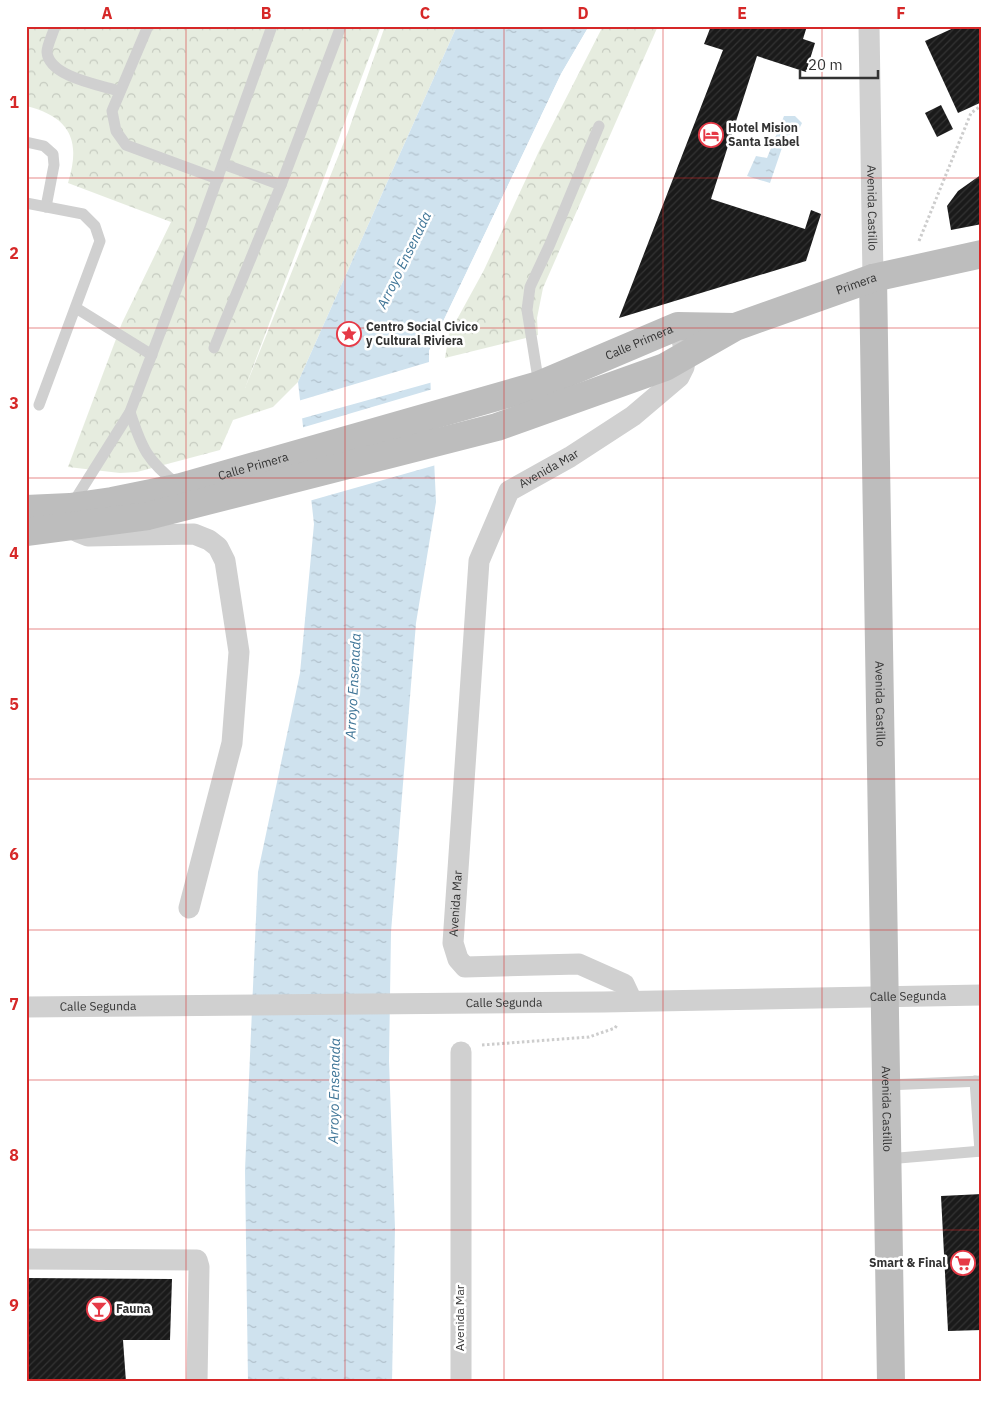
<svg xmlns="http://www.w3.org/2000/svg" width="1008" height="1408" viewBox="0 0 1008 1408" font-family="'IBM Plex Sans',sans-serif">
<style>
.park{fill:url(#park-crowns)}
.water{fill:url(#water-ripples)}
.pier{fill:#fff}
.building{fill:url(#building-hatch)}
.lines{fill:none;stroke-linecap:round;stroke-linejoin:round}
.path{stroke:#cdcdcd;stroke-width:3;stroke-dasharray:2.5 2.5;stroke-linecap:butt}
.lane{stroke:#d0d0d0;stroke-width:11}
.street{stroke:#d0d0d0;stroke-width:21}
.secondary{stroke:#bdbdbd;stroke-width:28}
.grid{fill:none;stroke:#d62828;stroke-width:1;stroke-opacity:0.55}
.labels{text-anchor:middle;stroke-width:5;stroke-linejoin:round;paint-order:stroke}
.poi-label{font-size:12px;font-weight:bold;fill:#333;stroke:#fff;text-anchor:start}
.street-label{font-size:12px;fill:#333;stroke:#fff}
.water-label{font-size:14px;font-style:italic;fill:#3f7597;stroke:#fff}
.neatline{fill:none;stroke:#d62828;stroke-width:2}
.grid-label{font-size:16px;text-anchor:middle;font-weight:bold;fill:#d62828}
</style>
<defs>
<pattern id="park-crowns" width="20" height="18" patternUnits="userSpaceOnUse" patternTransform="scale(1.25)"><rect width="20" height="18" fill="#e6ecdf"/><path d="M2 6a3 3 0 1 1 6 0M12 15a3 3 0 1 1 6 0" fill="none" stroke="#c6cbc0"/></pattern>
<pattern id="water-ripples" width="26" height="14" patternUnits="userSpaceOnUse" patternTransform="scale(1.25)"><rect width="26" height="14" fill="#cfe2ee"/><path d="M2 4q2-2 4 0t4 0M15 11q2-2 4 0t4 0" fill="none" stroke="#b2c2cd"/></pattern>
<pattern id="building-hatch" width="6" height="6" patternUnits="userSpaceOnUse" patternTransform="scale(1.25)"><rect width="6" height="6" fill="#1a1a1a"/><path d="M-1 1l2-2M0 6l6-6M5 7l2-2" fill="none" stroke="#333"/></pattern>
</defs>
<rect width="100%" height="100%" fill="#fff"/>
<g class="park">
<path d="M26 26H381L245 388 348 132 385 26H457L298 382 273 407 233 420 220 450 137 472 120 473 68 467 122 323 171 222 68 183C81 141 71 117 26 106Z"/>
<path d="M603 26H658L543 288 537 318 538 335 445 358 449 334 484 270 539 151Z"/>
</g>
<g class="water">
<path d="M457 26H589L561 74 429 351 436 502 416 623 391 932 389 1061 395 1228 392 1382H248L245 1170 258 872 300 673 314 524 298 382Z"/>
<path d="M784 116H795L802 123 798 131 786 136 770 183 747 176 756 156 767 158Z"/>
</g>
<g class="pier">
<path d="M589 26 591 27 564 75 432 352 433 382 300 419 298 401 429 362V351L561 74Z"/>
<path d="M433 389 436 465 309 501 301 428Z"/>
</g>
<g class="building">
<path d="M711 26H807L803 39 815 43 806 72 757 56 711 199 805 229 811 210 821 214 806 261 619 318 723 50 704 44Z"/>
<path d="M958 26H982V102L958 113 925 41Z"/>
<path d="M941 105 953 129 937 137 925 113Z"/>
<path d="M982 174V224L951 230 947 206 958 191Z"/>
<path d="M982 1194V1330L948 1331 941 1196Z"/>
<path d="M26 1278 172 1279 170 1340H123L126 1382H26Z"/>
</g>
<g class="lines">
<g class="path">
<path d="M919 241 971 113 982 105"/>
<path d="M482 1045 589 1037 615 1028 617 1025"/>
</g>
<g class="lane">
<path d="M55 26C53 34 47 45 47 52 49 77 100 85 119 91"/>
<path d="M148 26 112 111 116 131 126 145 218 179"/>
<path d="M26 142 44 146 53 154 54 165 46 207"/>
<path d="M223 164 281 185"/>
<path d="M26 203 83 214 95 226 100 241 39 405"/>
<path d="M76 308 152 355"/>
<path d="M214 348 281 185 341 26"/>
<path d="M539 385 527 310 530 287 550 244 599 126"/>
<path d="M130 412C142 449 147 460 178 485"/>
<path d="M73 503 130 412 199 230 272 26"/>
<path d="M975 1081 980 1151"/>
<path d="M886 1085 982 1081"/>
<path d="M887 1159 982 1151"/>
</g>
<g class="street">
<path id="s1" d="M869 26 873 278"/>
<path d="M78 532 88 536 194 534 209 540 218 547 225 561 239 652 232 743 189 908"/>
<path id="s2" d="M632 1001 624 984 579 964 465 967 458 959 453 943 479 561 509 491 570 457 633 416 679 377 684 367 686 355 678 326"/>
<path id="s3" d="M26 1007 603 1002 982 995"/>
<path d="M461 1052V1382"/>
<path d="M26 1259 197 1260 199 1267 197 1382"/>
</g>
<g class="secondary">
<path id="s4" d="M873 278 891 1382"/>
<path id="s5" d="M26 509 70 507 112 501 181 487 539 385 678 326 734 327"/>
<path id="s6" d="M26 532 148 516 497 427 665 367 735 327 873 278 982 254"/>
</g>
</g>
<path class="grid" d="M186 26V1382M345 26V1382M504 26V1382M663 26V1382M822 26V1382M26 178H982M26 328H982M26 478H982M26 629H982M26 779H982M26 930H982M26 1080H982M26 1230H982"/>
<defs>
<symbol id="hotel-ring" viewBox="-11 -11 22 22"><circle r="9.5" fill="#fff" stroke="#e63946" stroke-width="1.5"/><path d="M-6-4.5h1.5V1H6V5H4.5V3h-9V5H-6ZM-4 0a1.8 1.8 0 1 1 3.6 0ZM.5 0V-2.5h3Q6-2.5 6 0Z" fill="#e63946"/></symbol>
<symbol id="sight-ring" viewBox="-11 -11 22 22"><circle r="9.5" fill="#fff" stroke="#e63946" stroke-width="1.5"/><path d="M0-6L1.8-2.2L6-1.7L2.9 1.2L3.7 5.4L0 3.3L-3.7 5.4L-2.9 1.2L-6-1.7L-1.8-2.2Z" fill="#e63946"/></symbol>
<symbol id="supermarket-ring" viewBox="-11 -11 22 22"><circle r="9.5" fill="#fff" stroke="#e63946" stroke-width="1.5"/><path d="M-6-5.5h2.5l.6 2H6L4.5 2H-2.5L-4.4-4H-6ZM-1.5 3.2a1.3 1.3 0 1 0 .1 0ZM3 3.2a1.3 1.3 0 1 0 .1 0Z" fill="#e63946"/></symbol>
<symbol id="bar-ring" viewBox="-11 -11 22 22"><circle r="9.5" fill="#fff" stroke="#e63946" stroke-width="1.5"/><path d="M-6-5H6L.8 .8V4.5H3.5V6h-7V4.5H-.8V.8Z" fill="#e63946"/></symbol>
</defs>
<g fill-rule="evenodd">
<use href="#hotel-ring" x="697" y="121" width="28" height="28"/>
<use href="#sight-ring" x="335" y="320" width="28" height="28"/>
<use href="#supermarket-ring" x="949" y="1249" width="28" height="28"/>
<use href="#bar-ring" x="85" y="1295" width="28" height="28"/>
</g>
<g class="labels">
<g class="poi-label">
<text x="728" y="132">Hotel Mision<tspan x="728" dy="14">Santa Isabel</tspan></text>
<text x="366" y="331">Centro Social Civico<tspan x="366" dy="14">y Cultural Riviera</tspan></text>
<text x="946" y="1267" text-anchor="end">Smart &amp; Final</text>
<text x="116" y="1313">Fauna</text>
</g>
<g class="street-label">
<text dy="4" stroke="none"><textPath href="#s1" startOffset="182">Avenida Castillo</textPath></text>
<text dy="4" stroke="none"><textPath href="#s6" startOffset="871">Primera</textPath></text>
<text dy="4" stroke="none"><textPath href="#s5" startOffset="638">Calle Primera</textPath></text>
<text dy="4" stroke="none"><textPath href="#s5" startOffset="232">Calle Primera</textPath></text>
<text dy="4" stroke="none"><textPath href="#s2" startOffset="714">Avenida Mar</textPath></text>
<text dy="4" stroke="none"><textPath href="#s4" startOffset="426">Avenida Castillo</textPath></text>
<text dy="4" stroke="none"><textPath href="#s2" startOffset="249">Avenida Mar</textPath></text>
<text dy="4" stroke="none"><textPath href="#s3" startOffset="882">Calle Segunda</textPath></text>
<text dy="4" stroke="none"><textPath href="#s3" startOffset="478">Calle Segunda</textPath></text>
<text dy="4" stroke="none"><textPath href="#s3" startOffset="72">Calle Segunda</textPath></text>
<text dy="4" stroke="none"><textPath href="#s4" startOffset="831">Avenida Castillo</textPath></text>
<text transform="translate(460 1318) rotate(-90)" y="4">Avenida Mar</text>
</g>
<g class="water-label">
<text transform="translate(404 260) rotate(-64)" y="5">Arroyo Ensenada</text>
<text transform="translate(353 686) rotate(-87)" y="5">Arroyo Ensenada</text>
<text transform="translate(334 1091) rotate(-89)" y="5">Arroyo Ensenada</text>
</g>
</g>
<rect width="1008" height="1408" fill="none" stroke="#ffffff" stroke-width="55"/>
<path d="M800 70v8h78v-8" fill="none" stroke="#333333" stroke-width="2.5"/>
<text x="808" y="70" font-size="15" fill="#333333" stroke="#ffffff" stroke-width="4" paint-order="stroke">20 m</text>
<rect x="28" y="28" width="952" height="1352" class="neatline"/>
<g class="grid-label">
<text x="107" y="19">A</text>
<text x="266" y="19">B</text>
<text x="425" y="19">C</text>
<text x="583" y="19">D</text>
<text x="742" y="19">E</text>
<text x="901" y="19">F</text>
<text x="14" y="108">1</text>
<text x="14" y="259">2</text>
<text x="14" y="409">3</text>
<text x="14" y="559">4</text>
<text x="14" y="710">5</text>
<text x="14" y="860">6</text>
<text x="14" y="1010">7</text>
<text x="14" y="1161">8</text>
<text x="14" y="1311">9</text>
</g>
</svg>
